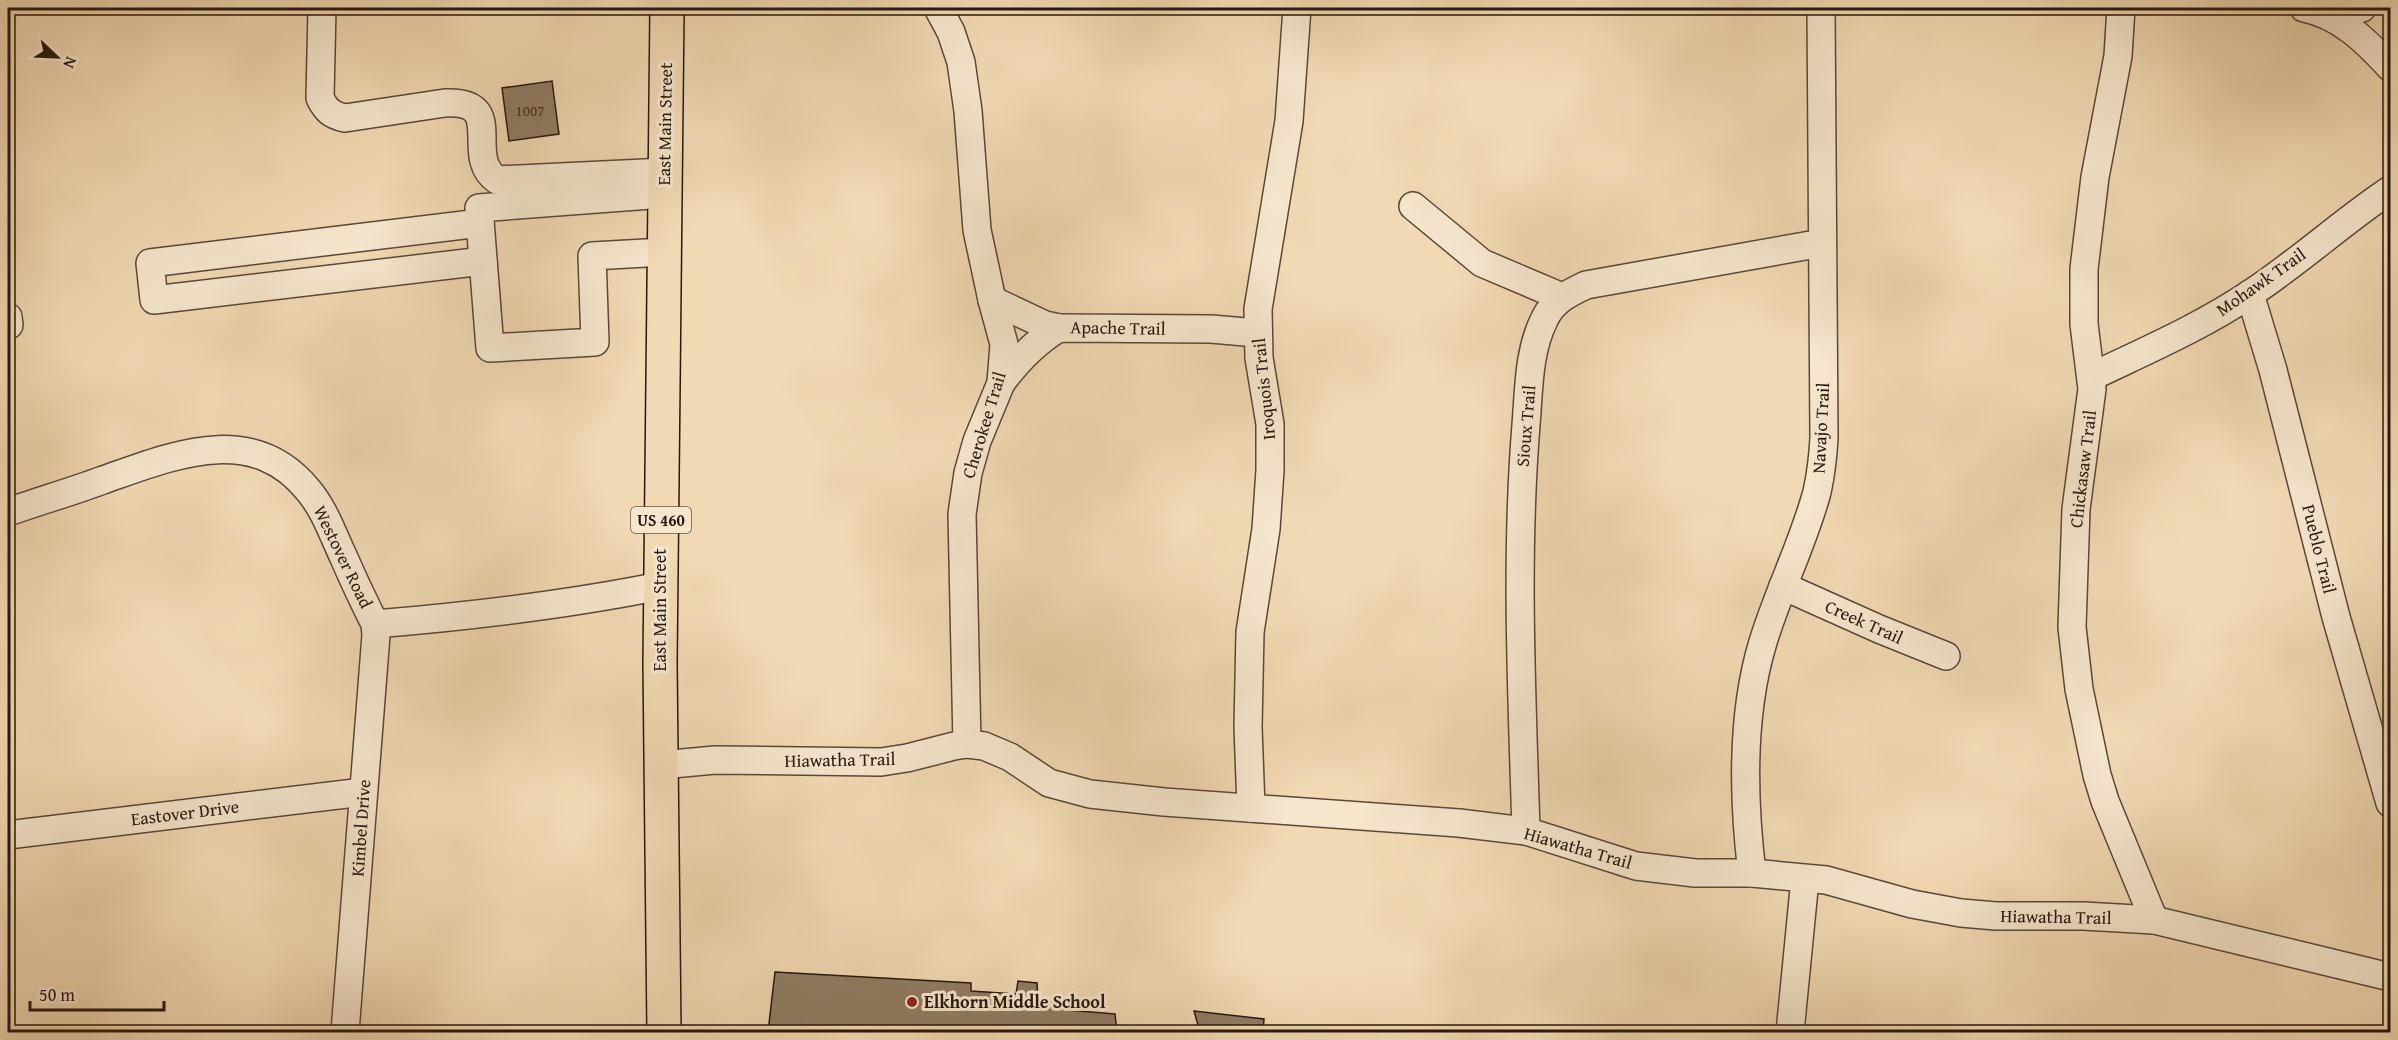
<svg xmlns="http://www.w3.org/2000/svg" width="2398" height="1040" viewBox="0 0 2398 1040" font-family="'Gentium Book Plus',serif">
<style>
.building{fill:#907c64;stroke:#26170f;stroke-width:1.5}
.lines{fill:none;stroke-linecap:round;stroke-linejoin:round}
.minor-casing{stroke:#594838;stroke-width:30}
.major-casing{stroke:#26170f;stroke-width:36}
.minor{stroke:#f6e6ce;stroke-width:27}
.major{stroke:#f1d9b3;stroke-width:33}
.poi-dot{fill:#8f2418;stroke:#f6e6ce;stroke-width:2}
.labels{text-anchor:middle;stroke-width:6;stroke-linejoin:round;paint-order:stroke}
.number-label{font-size:15px;fill:#403024}
.shield{fill:#f6e6ce;stroke:#645548;stroke-width:1.5}
.shield-label{font-size:16px;font-weight:bold;fill:#26170f}
.street-label{font-size:18px;fill:#26170f;stroke:#f6e6ce}
.poi-label{font-size:18px;font-weight:bold;fill:#26170f;stroke:#f6e6ce;text-anchor:start}
</style>
<rect width="100%" height="100%" fill="#f1d9b3"/>
<filter id="stains"><feTurbulence type="fractalNoise" baseFrequency=".00333" numOctaves="4"/><feColorMatrix values="0 0 0 0 .2 0 0 0 0 .09 0 0 0 0 .02 0 0 0 .5 -.17"/></filter>
<radialGradient id="worn" r=".72"><stop offset=".6" stop-color="#630" stop-opacity="0"/><stop offset="1" stop-color="#630" stop-opacity=".3"/></radialGradient>
<g class="building">
<path d="M552 81 559 134 509 141 502 88Z"/>
<path d="M775 972 971 983V991L1016 994 1018 981 1037 983 1038 1000 1066 1004 1067 1010 1115 1014 1117 1032H768Z"/>
<path d="M1194 1011 1264 1019 1263 1032H1200Z"/>
</g>
<g class="lines">
<defs>
<g id="minor">
<path d="M322 8 320 98C326 110 331 115 345 118L445 103C509 100 462 156 497 180L665 172"/>
<path d="M938 8 951 32 961 62 968 111 977 230 992 300 1004 344 1001 383 977 441 968 473 962 514 967 744"/>
<path d="M2121 8 2118 56 2095 177 2084 269V324L2092 389 2076 509 2072 627 2079 689 2097 775 2105 801 2154 920"/>
<path d="M2304 8C2340 15 2366 41 2390 67"/>
<path d="M2333 18 2362 8"/>
<path d="M1413 206 1482 263 1562 297"/>
<path d="M480 223 150 263 154 300 483 261"/>
<path d="M664 252 592 256 595 342 490 348 479 208 664 194"/>
<path d="M2250 294 2273 370 2336 617 2390 803"/>
<path d="M992 300 1045 325 1059 328"/>
<path d="M8 317 9 325"/>
<path d="M2091 377C2145 351 2201 327 2250 294 2299 262 2342 222 2390 190"/>
<path d="M1001 383C1018 360 1035 342 1059 328L1211 329 1257 333"/>
<path d="M8 512C39 501 71 492 103 480 172 456 252 421 308 490 325 510 333 535 344 558 354 581 364 602 375 624L376 635 345 1032"/>
<path d="M1783 586 1879 629 1946 656"/>
<path d="M375 624C471 616 566 605 660 586"/>
<path d="M661 765 715 760 881 762 907 758 954 746 967 744 984 746 1010 757 1049 783 1090 794 1164 802 1459 823 1526 831 1636 866 1695 873H1752L1826 880 1912 904 1961 913 1996 916H2083L2154 920 2390 977"/>
<path d="M1251 808 1248 727 1250 632 1266 529 1270 470V424L1259 358 1258 309 1289 121 1297 8"/>
<path d="M1526 831C1522 696 1515 560 1526 425 1529 390 1528 351 1545 318 1553 301 1569 293 1586 285L1822 243"/>
<path d="M8 835 363 792"/>
<path d="M1752 873C1743 799 1741 714 1763 642 1778 592 1803 544 1817 492 1821 474 1823 456 1824 438L1821 8"/>
<path d="M1790 1032 1805 879"/>
</g>
<path id="major" d="M664 1032 660 663 667 8"/>
</defs>
<use href="#minor" class="minor-casing"/>
<use href="#major" class="major-casing"/>
<use href="#minor" class="minor"/>
<use href="#major" class="major"/>
</g>
<circle class="poi-dot" cx="912" cy="1002" r="6"/>
<g class="labels">
<g class="number-label">
<text x="530" y="116">1007</text>
</g>
<rect class="shield" x="631" y="507" width="60" height="26" rx="4.5"/>
<g class="shield-label">
<text x="661" y="526">US 460</text>
</g>
<g class="street-label">
<text transform="translate(665 124) rotate(-89)" y="6">East Main Street</text>
<text transform="translate(2261 282) rotate(-35)" y="6">Mohawk Trail</text>
<text transform="translate(1118 328) rotate(1)" y="6">Apache Trail</text>
<text transform="translate(1264 389) rotate(-96)" y="6">Iroquois Trail</text>
<text transform="translate(984 425) rotate(-73)" y="6">Cherokee Trail</text>
<text transform="translate(1526 426) rotate(-85)" y="6">Sioux Trail</text>
<text transform="translate(1821 428) rotate(-87)" y="6">Navajo Trail</text>
<text transform="translate(2083 469) rotate(-83)" y="6">Chickasaw Trail</text>
<text transform="translate(2319 549) rotate(76)" y="6">Pueblo Trail</text>
<text transform="translate(343 557) rotate(64)" y="6">Westover Road</text>
<text transform="translate(660 610) rotate(-90)" y="6">East Main Street</text>
<text transform="translate(1864 622) rotate(24)" y="6">Creek Trail</text>
<text transform="translate(840 760) rotate(-1)" y="6">Hiawatha Trail</text>
<text transform="translate(185 813) rotate(-7)" y="6">Eastover Drive</text>
<text transform="translate(361 828) rotate(-86)" y="6">Kimbel Drive</text>
<text transform="translate(1578 848) rotate(16)" y="6">Hiawatha Trail</text>
<text transform="translate(2056 917) rotate(1)" y="6">Hiawatha Trail</text>
</g>
<g class="poi-label">
<text x="924" y="1008">Elkhorn Middle School</text>
</g>
</g>
<rect width="2398" height="1040" fill="none" stroke="#f1d9b3" stroke-width="30"/>
<rect x="9" y="9" width="2380" height="1022" fill="none" stroke="#26170f" stroke-width="3"/>
<rect x="15" y="15" width="2368" height="1010" fill="none" stroke="#26170f" stroke-width="1.5"/>
<g transform="translate(57 57) rotate(113)" stroke="#f6e6ce" stroke-width="4.5" paint-order="stroke">
<path d="M0-4.5L10 22L0 15L-10 22Z" fill="#26170f"/>
<text y="-9" font-size="16" font-weight="bold" text-anchor="middle" fill="#26170f">N</text>
</g>
<path d="M30 1001v9h134v-9" fill="none" stroke="#26170f" stroke-width="3"/>
<text x="39" y="1001" font-size="18" fill="#26170f" stroke="#f6e6ce" stroke-width="4.5" paint-order="stroke">50 m</text>
<rect width="100%" height="100%" filter="url(#stains)"/>
<rect width="100%" height="100%" fill="url(#worn)"/>
</svg>
